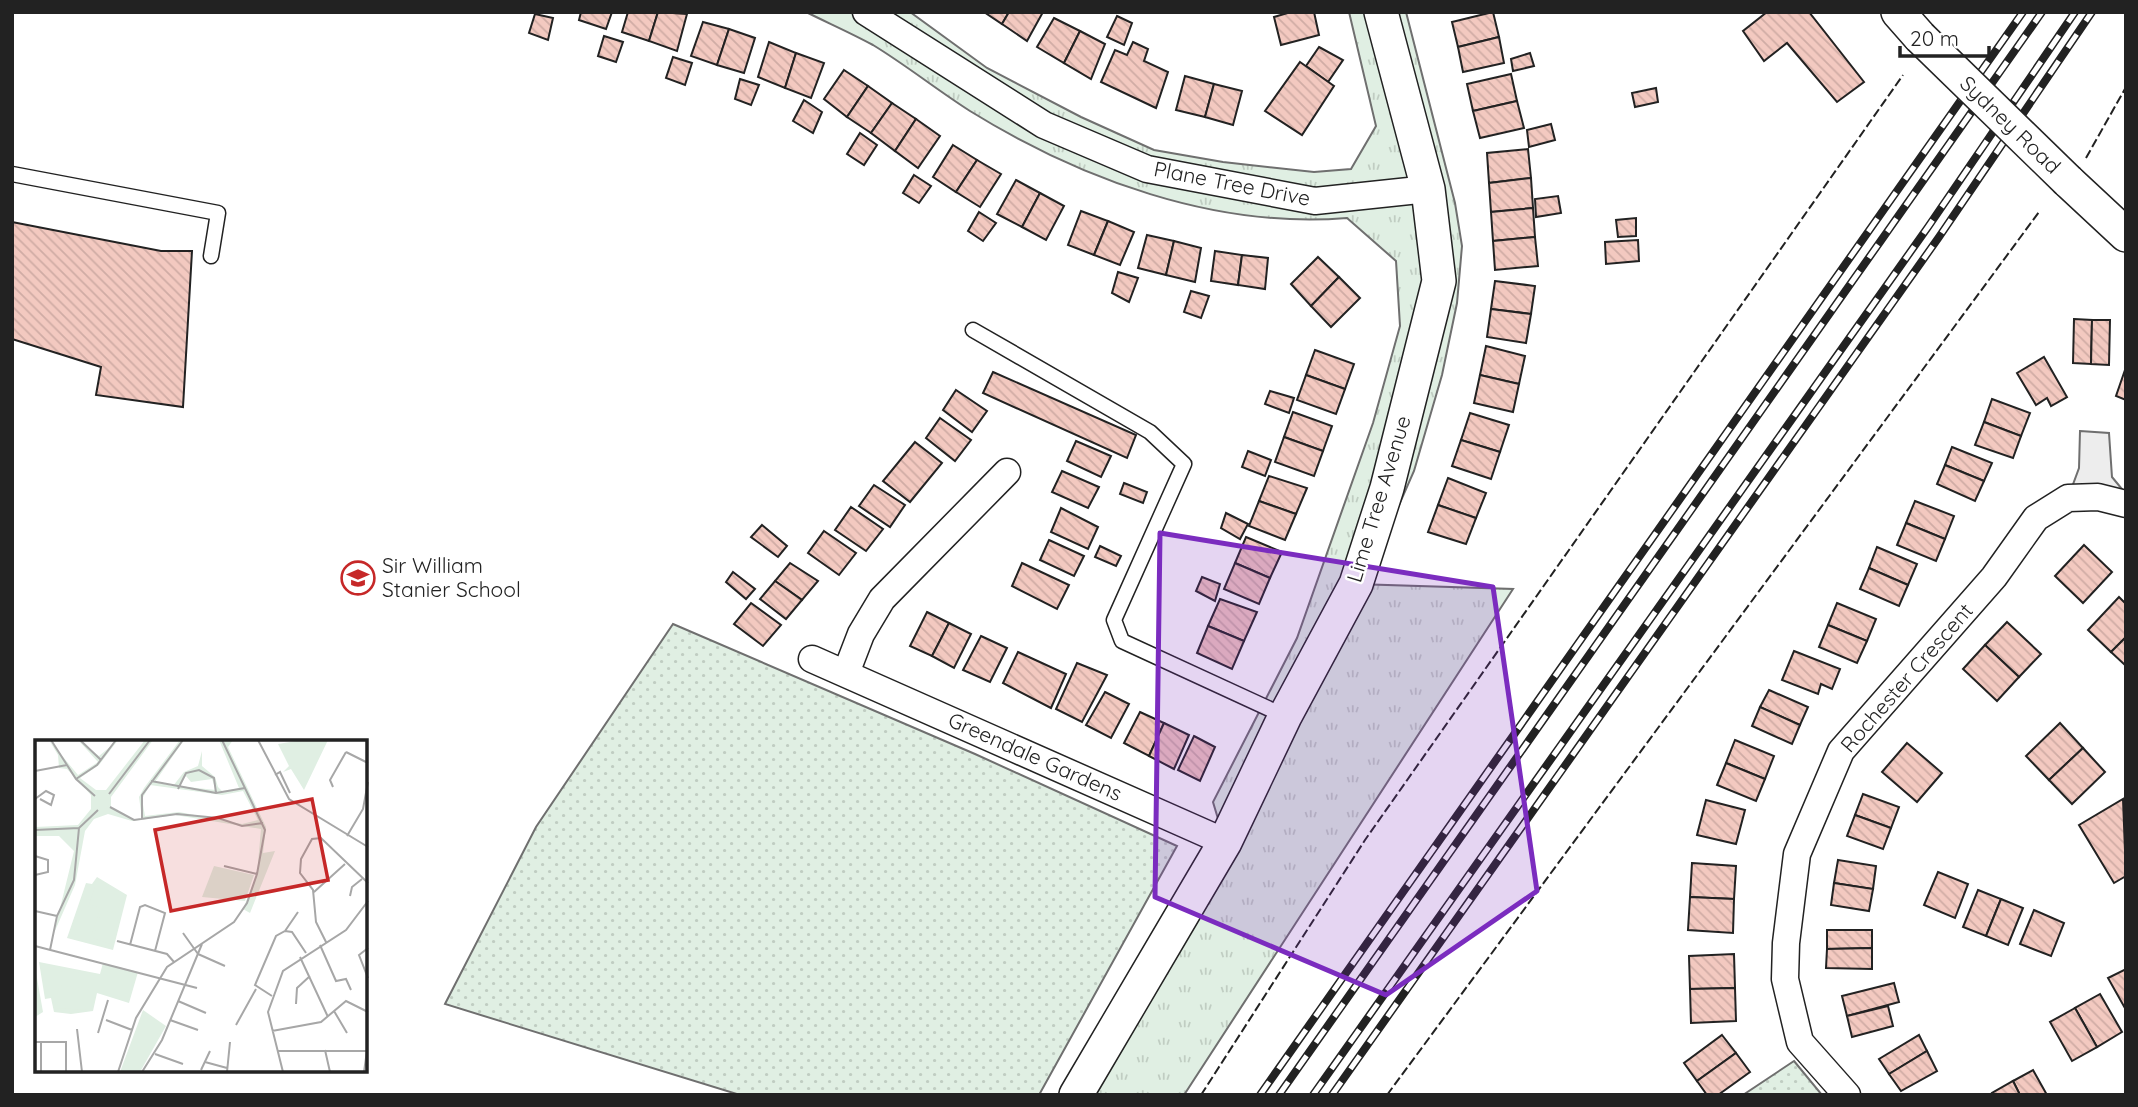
<svg xmlns="http://www.w3.org/2000/svg" width="2138" height="1107" viewBox="0 0 2138 1107" font-family="Quicksand,sans-serif">
<style>
.grass{fill:url(#grass-tufts);stroke:#6f6f6f;stroke-width:2}
.park{fill:url(#park-dots);stroke:#6f6f6f;stroke-width:2}
.parking{fill:#ededed;stroke:#6f6f6f;stroke-width:2}
.building{fill:url(#building-back-hatch);stroke:#222;stroke-width:2}
.lines{fill:none;stroke-linecap:round;stroke-linejoin:round}
.service-casing{stroke:#222;stroke-width:17}
.minor-casing{stroke:#222;stroke-width:29}
.tertiary-casing{stroke:#222;stroke-width:36}
.service{stroke:#fff;stroke-width:14}
.minor{stroke:#fff;stroke-width:26}
.tertiary{stroke:#fff;stroke-width:33}
.rail-casing{stroke:#222;stroke-width:8}
.rail{stroke:#fff;stroke-width:5;stroke-dasharray:16;stroke-linecap:butt}
.tertiary-bridge-casing{stroke:#222;stroke-width:36;stroke-linecap:butt}
.tertiary-bridge{stroke:#fff;stroke-width:33}
.fence{stroke:#222;stroke-width:2;stroke-dasharray:9 3.5;stroke-linecap:butt}
.marked{fill:#7b2cbf;fill-opacity:0.2;stroke:#7b2cbf;stroke-width:5;stroke-linejoin:round}
.labels{text-anchor:middle;stroke-width:5;stroke-linejoin:round;paint-order:stroke}
.street-label{font-size:21px;fill:#222;stroke:#fff}
.poi-label{font-size:21px;fill:#222;stroke:#fff;text-anchor:start}
.inset-road{fill:none;stroke:#a7a7a7;stroke-width:2}
.view{fill:#c62828;fill-opacity:0.15;stroke:#c62828;stroke-width:3.5}
.inset-edge{fill:none;stroke:#222;stroke-width:3.5}
</style>
<defs>
<pattern id="grass-tufts" width="24" height="20" patternUnits="userSpaceOnUse" patternTransform="scale(1.75)"><rect width="24" height="20" fill="#e0efe3"/><path d="M3 7l-1-3M5 7V3M7 7l1-3M15 17l-1-3M17 17v-4M19 17l1-3" fill="none" stroke="#c0cdc2"/></pattern>
<pattern id="park-dots" width="8" height="8" patternUnits="userSpaceOnUse" patternTransform="scale(1.75)"><rect width="8" height="8" fill="#e0efe3"/><path d="M2 2h.1M6 6h.1" fill="none" stroke="#c0cdc2" stroke-width="1.8" stroke-linecap="round"/></pattern>
<pattern id="building-back-hatch" width="6" height="6" patternUnits="userSpaceOnUse" patternTransform="scale(1.75)"><rect width="6" height="6" fill="#f3c9c0"/><path d="M-1 5l2 2M0 0l6 6M5-1l2 2" fill="none" stroke="#d0aca5"/></pattern>
</defs>
<rect width="100%" height="100%" fill="#fff"/>
<path class="grass" d="M806 12H910L987 68 1081 117 1154 150 1223 162 1314 172 1351 169 1376 126 1349 12H1406L1455 203 1462 246 1457 303 1442 375 1414 471 1392 521 1356 584 1513 589 1184 1095H1076L1225 842 1213 802 1297 638 1373 423 1400 326 1396 261 1347 218C1215 229 1080 179 970 111 937 90 906 65 873 45 851 33 828 23 806 12Z"/>
<g class="park">
<path d="M673 624 975 754 1177 846 1039 1095H740L445 1004 536 827Z"/>
<path d="M1794 1061 1822 1095H1743Z"/>
</g>
<path class="parking" d="M2080 431 2109 433 2112 477 2126 494 2068 498 2079 468Z"/>
<g class="building">
<path d="M581 12H612L606 29 579 20Z"/>
<path d="M628 12H658L649 41 622 32Z"/>
<path d="M658 12 687 14 677 51 649 41Z"/>
<path d="M984 12H1009L1002 24Z"/>
<path d="M1009 12H1043L1027 41 1002 24Z"/>
<path d="M1291 12H1314L1319 35 1281 45 1274 17Z"/>
<path d="M1493 12 1499 37 1458 47 1452 22Z"/>
<path d="M1767 12H1809L1864 82 1837 102 1787 43 1764 61 1743 31Z"/>
<path d="M535 14 553 18 548 40 529 33Z"/>
<path d="M1117 16 1132 23 1124 45 1107 37Z"/>
<path d="M1054 18 1080 31 1064 63 1037 47Z"/>
<path d="M703 22 729 29 717 65 691 56Z"/>
<path d="M729 29 755 38 744 73 717 65Z"/>
<path d="M1080 31 1105 44 1091 79 1064 63Z"/>
<path d="M604 36 623 42 616 62 598 56Z"/>
<path d="M1499 37 1504 63 1463 72 1458 47Z"/>
<path d="M769 42 796 53 785 88 758 77Z"/>
<path d="M1133 42 1148 49 1144 61 1168 72 1156 108 1101 82 1115 50 1127 55Z"/>
<path d="M1319 47 1343 60 1328 82 1306 66Z"/>
<path d="M796 53 824 63 811 98 785 88Z"/>
<path d="M1530 53 1534 66 1513 71 1511 59Z"/>
<path d="M673 57 692 63 685 85 666 78Z"/>
<path d="M1300 62 1334 86 1302 135 1265 111Z"/>
<path d="M844 70 868 86 847 117 824 99Z"/>
<path d="M1511 74 1517 101 1473 111 1467 84Z"/>
<path d="M1185 76 1214 84 1205 117 1176 110Z"/>
<path d="M740 79 759 85 751 105 735 99Z"/>
<path d="M1214 84 1242 91 1233 125 1205 117Z"/>
<path d="M868 86 892 103 871 133 847 117Z"/>
<path d="M1656 88 1658 102 1635 107 1632 93Z"/>
<path d="M804 100 822 112 813 133 793 121Z"/>
<path d="M1517 101 1524 128 1480 138 1473 111Z"/>
<path d="M892 103 916 119 895 151 871 133Z"/>
<path d="M916 119 940 136 918 168 895 151Z"/>
<path d="M1551 124 1555 140 1529 147 1527 130Z"/>
<path d="M860 133 877 145 864 165 847 154Z"/>
<path d="M953 145 977 160 956 192 933 177Z"/>
<path d="M1528 149 1531 178 1489 183 1487 153Z"/>
<path d="M977 160 1001 174 980 207 956 192Z"/>
<path d="M914 175 931 186 919 203 903 193Z"/>
<path d="M1531 178 1533 208 1491 212 1489 183Z"/>
<path d="M1016 180 1040 193 1022 227 997 214Z"/>
<path d="M1040 193 1064 206 1046 240 1022 227Z"/>
<path d="M1558 196 1561 213 1536 217 1535 199Z"/>
<path d="M1533 208 1535 237 1493 241 1491 212Z"/>
<path d="M1081 211 1108 221 1094 255 1068 245Z"/>
<path d="M979 212 996 223 983 241 968 231Z"/>
<path d="M1636 218V236L1618 237 1616 220Z"/>
<path d="M1108 221 1134 232 1120 265 1094 255Z"/>
<path d="M12 222 161 251H192L183 407 96 395 101 367 12 339Z"/>
<path d="M1147 235 1174 241 1166 275 1138 268Z"/>
<path d="M1535 237 1538 266 1495 270 1493 241Z"/>
<path d="M1638 240 1639 261 1606 264 1605 242Z"/>
<path d="M1174 241 1201 248 1195 282 1166 275Z"/>
<path d="M1215 251 1242 255 1238 285 1211 281Z"/>
<path d="M1242 255 1268 258 1265 289 1238 285Z"/>
<path d="M1318 257 1339 277 1311 306 1291 284Z"/>
<path d="M1118 272 1138 278 1129 302 1112 293Z"/>
<path d="M1339 277 1360 298 1331 327 1311 306Z"/>
<path d="M1495 281 1535 286 1531 314 1491 309Z"/>
<path d="M1191 291 1209 296 1201 318 1184 312Z"/>
<path d="M1491 309 1531 314 1526 343 1487 337Z"/>
<path d="M2074 319 2092 320 2091 364 2073 363Z"/>
<path d="M2092 320H2110L2109 365 2091 364Z"/>
<path d="M1486 346 1525 356 1519 384 1480 375Z"/>
<path d="M1315 350 1354 364 1345 389 1306 375Z"/>
<path d="M2044 357 2067 397 2051 406 2047 398 2036 405 2017 373Z"/>
<path d="M2126 367V400L2116 396Z"/>
<path d="M993 372 1136 435 1127 458 983 393Z"/>
<path d="M1306 375 1345 389 1336 414 1297 400Z"/>
<path d="M1480 375 1519 384 1513 412 1474 403Z"/>
<path d="M956 390 987 411 972 432 943 410Z"/>
<path d="M1270 391 1294 398 1289 413 1265 404Z"/>
<path d="M1992 399 2030 413 2021 436 1984 422Z"/>
<path d="M1293 412 1332 426 1323 451 1284 437Z"/>
<path d="M1470 413 1509 425 1500 452 1461 440Z"/>
<path d="M940 418 971 440 955 461 926 438Z"/>
<path d="M1984 422 2021 436 2013 458 1975 445Z"/>
<path d="M1284 437 1323 451 1314 476 1275 462Z"/>
<path d="M1461 440 1500 452 1491 479 1452 466Z"/>
<path d="M1076 441 1111 456 1101 477 1067 461Z"/>
<path d="M915 442 942 463 910 502 883 481Z"/>
<path d="M1952 447 1992 463 1984 481 1945 465Z"/>
<path d="M1248 451 1271 460 1265 476 1242 467Z"/>
<path d="M1945 465 1984 481 1975 501 1937 484Z"/>
<path d="M1062 471 1099 487 1088 508 1052 492Z"/>
<path d="M1269 476 1307 488 1296 514 1259 501Z"/>
<path d="M1448 478 1486 493 1476 518 1438 505Z"/>
<path d="M1124 483 1147 492 1143 503 1120 494Z"/>
<path d="M874 485 905 505 890 527 859 506Z"/>
<path d="M1259 501 1296 514 1285 540 1249 526Z"/>
<path d="M1915 501 1954 516 1945 539 1906 523Z"/>
<path d="M1438 505 1476 518 1466 544 1428 532Z"/>
<path d="M851 507 883 529 866 551 835 530Z"/>
<path d="M1061 508 1098 527 1088 549 1051 532Z"/>
<path d="M1226 513 1248 524 1240 539 1221 528Z"/>
<path d="M1906 523 1945 539 1936 561 1897 545Z"/>
<path d="M762 525 787 546 778 557 751 537Z"/>
<path d="M824 531 856 553 839 575 808 553Z"/>
<path d="M1246 537 1282 552 1270 578 1235 563Z"/>
<path d="M1049 540 1084 556 1074 576 1040 560Z"/>
<path d="M2084 545 2112 572 2083 603 2055 576Z"/>
<path d="M1100 546 1121 556 1116 566 1095 557Z"/>
<path d="M1877 547 1917 564 1908 585 1869 568Z"/>
<path d="M790 563 818 581 802 600 775 581Z"/>
<path d="M1022 563 1069 585 1057 609 1012 586Z"/>
<path d="M1235 563 1270 578 1259 604 1224 589Z"/>
<path d="M1869 568 1908 585 1899 606 1860 589Z"/>
<path d="M733 572 755 589 746 599 726 582Z"/>
<path d="M1202 577 1220 584 1215 601 1196 591Z"/>
<path d="M775 581 802 600 786 619 760 599Z"/>
<path d="M2119 597 2126 604V637L2111 652 2088 630Z"/>
<path d="M1220 599 1257 612 1244 641 1208 626Z"/>
<path d="M751 603 781 625 763 646 734 624Z"/>
<path d="M1837 603 1876 619 1867 641 1828 625Z"/>
<path d="M927 612 949 623 932 656 910 646Z"/>
<path d="M2007 622 2041 654 2019 677 1985 645Z"/>
<path d="M949 623 971 634 954 668 932 656Z"/>
<path d="M1828 625 1867 641 1857 663 1819 647Z"/>
<path d="M1208 626 1244 641 1232 669 1197 653Z"/>
<path d="M981 636 1007 648 990 682 963 670Z"/>
<path d="M2126 637V666L2111 652Z"/>
<path d="M1985 645 2019 677 1997 701 1963 669Z"/>
<path d="M1794 651 1840 669 1832 689 1821 684 1818 694 1782 680Z"/>
<path d="M1018 652 1066 674 1051 708 1003 683Z"/>
<path d="M1077 663 1107 675 1082 722 1056 709Z"/>
<path d="M1769 690 1808 707 1800 725 1760 707Z"/>
<path d="M1105 692 1129 704 1111 738 1086 725Z"/>
<path d="M1760 707 1800 725 1792 744 1752 726Z"/>
<path d="M1140 712 1164 723 1149 756 1124 743Z"/>
<path d="M1164 723 1189 735 1174 769 1149 756Z"/>
<path d="M2060 723 2083 748 2049 780 2026 756Z"/>
<path d="M1194 736 1215 747 1200 781 1178 770Z"/>
<path d="M1735 740 1774 756 1765 779 1726 763Z"/>
<path d="M1907 743 1942 773 1917 802 1882 772Z"/>
<path d="M2083 748 2105 772 2072 804 2049 780Z"/>
<path d="M1726 763 1765 779 1756 801 1717 785Z"/>
<path d="M1863 794 1899 807 1891 828 1855 815Z"/>
<path d="M2123 799 2126 876 2114 883 2079 825Z"/>
<path d="M1706 800 1745 810 1736 844 1697 835Z"/>
<path d="M1855 815 1891 828 1883 849 1847 836Z"/>
<path d="M1838 860 1876 866 1873 889 1834 883Z"/>
<path d="M1692 863 1736 866 1734 899 1690 897Z"/>
<path d="M1938 872 1968 884 1955 918 1924 905Z"/>
<path d="M1834 883 1873 889 1869 911 1831 905Z"/>
<path d="M1978 890 2001 899 1986 936 1963 927Z"/>
<path d="M1690 897 1734 899 1733 933 1688 930Z"/>
<path d="M2001 899 2023 908 2008 945 1986 936Z"/>
<path d="M2034 910 2064 923 2051 956 2020 944Z"/>
<path d="M1827 930H1872V948L1827 949Z"/>
<path d="M1872 948V969L1826 968 1827 949Z"/>
<path d="M1734 954 1735 988 1690 989 1689 956Z"/>
<path d="M2126 969V1010L2108 978Z"/>
<path d="M1894 983 1899 1002 1847 1016 1842 996Z"/>
<path d="M1735 988 1736 1021 1691 1023 1690 989Z"/>
<path d="M2100 994 2122 1032 2097 1047 2075 1008Z"/>
<path d="M1888 1006 1893 1026 1852 1037 1847 1016Z"/>
<path d="M2075 1008 2097 1047 2072 1061 2050 1022Z"/>
<path d="M1722 1035 1736 1053 1697 1081 1684 1063Z"/>
<path d="M1919 1035 1927 1051 1889 1074 1879 1059Z"/>
<path d="M1927 1051 1937 1071 1901 1091 1889 1074Z"/>
<path d="M1736 1053 1750 1072 1718 1095H1707L1697 1081Z"/>
<path d="M2033 1070 2047 1095H2020L2013 1081Z"/>
<path d="M2013 1081 2020 1095H1993L1992 1093Z"/>
</g>
<g class="lines">
<defs>
<g id="service">
<path d="M12 174 218 213 211 256"/>
<path d="M973 330 1150 432 1184 464 1114 620 1122 641 1285 716"/>
</g>
<g id="minor">
<path d="M866 12 1044 125 1147 169 1315 201 1428 189"/>
<path d="M812 659 1225 842"/>
<path d="M846 673 861 634 882 599 1007 472"/>
<path d="M1847 1095 1800 1042 1785 979 1786 943 1797 854 1841 751 1994 577 2036 518 2068 498 2098 497 2126 504"/>
</g>
<g id="tertiary">
<path d="M1898 12 1920 37"/>
<path d="M2068 181 2126 235"/>
<path d="M1076 1095 1225 842 1285 716 1356 584 1387 488 1439 281 1428 189 1381 12"/>
</g>
</defs>
<use href="#service" class="service-casing"/>
<use href="#minor" class="minor-casing"/>
<use href="#tertiary" class="tertiary-casing"/>
<use href="#service" class="service"/>
<use href="#minor" class="minor"/>
<use href="#tertiary" class="tertiary"/>
<defs>
<g id="rail">
<path d="M1260 1095 2023 12"/>
<path d="M1279 1095 2042 12"/>
<path d="M1313 1095 1928 227 2075 12"/>
<path d="M1332 1095 1939 237 2092 12"/>
</g>
</defs>
<use href="#rail" class="rail-casing"/>
<use href="#rail" class="rail"/>
<defs>
<path id="tertiary-bridge" d="M1920 37 2068 181"/>
</defs>
<use href="#tertiary-bridge" class="tertiary-bridge-casing"/>
<use href="#tertiary-bridge" class="tertiary-bridge"/>
<g class="fence">
<path d="M2086 158 2126 87"/>
<path d="M1201 1095 1365 840 1903 75"/>
<path d="M1387 1095 2039 212"/>
</g>
</g>
<path class="marked" d="M1160 533 1493 587 1537 891 1386 995 1155 897Z"/>
<defs>
<symbol id="school-ring" viewBox="-11 -11 22 22"><circle r="9.5" fill="#fff" stroke="#c62828" stroke-width="1.5"/><path d="M0-5L7-2L0 1L-7-2ZM-4 1L0 2.5L4 1V4Q0 6-4 4Z" fill="#c62828"/></symbol>
</defs>
<g fill-rule="evenodd">
<use href="#school-ring" x="339" y="559" width="38" height="38"/>
</g>
<g class="labels">
<g class="street-label">
<text transform="translate(2010 125) rotate(44)" y="7">Sydney Road</text>
<text transform="translate(1232 184) rotate(11)" y="7">Plane Tree Drive</text>
<text transform="translate(1379 499) rotate(-73)" y="7">Lime Tree Avenue</text>
<text transform="translate(1907 678) rotate(-49)" y="7">Rochester Crescent</text>
<text transform="translate(1035 757) rotate(24)" y="7">Greendale Gardens</text>
</g>
<g class="poi-label">
<text x="382" y="573">Sir William<tspan x="382" dy="24">Stanier School</tspan></text>
</g>
</g>
<g transform="translate(35 740)">
<rect width="332" height="332" fill="#fff"/>
<path d="M14 0 43 35 63 22 43 0 64 16 83 0 64 25 45 38 61 50H71L110 0H118L76 57V68L99 80 107 79 104 57 109 48 145 0H149L120 42 138 46 149 32 163 26 167 11V26L180 37 183 47 188 52 204 48 184 0H198L193 7 231 87 228 113 240 111 215 173 208 169 222 134 226 89 140 75 97 81 73 74 59 79 50 91 40 145 19 193 39 111 24 96H0V87L43 85 56 69V55L32 29 24 28 23 15ZM151 36 156 42 177 39 181 50 143 46ZM115 45 187 55 208 51 223 80 207 84 144 72 110 76 107 59ZM267 0H293L269 50 256 29 248 32 254 26 243 4Z" fill="#e0efe3" fill-rule="evenodd"/>
<path d="M179 126 219 135 210 161 167 157ZM62 137 92 155 78 210 32 198 51 143 57 144ZM4 222 65 234 68 223 103 232 94 263 62 253 58 271 36 274 19 272 16 258 10 259ZM108 270 131 286 105 332H85Z" fill="#e0efe3"/>
<path d="M60 147 87 156 82 173 54 164ZM48 165 65 170 55 199 39 194ZM67 170 84 175 75 204 58 198ZM0 227 8 272 0 277ZM27 231 55 233 53 248 26 246ZM23 248 53 250 51 270 22 268Z" fill="#e0efe3"/>
<path class="inset-road" d="M16 0 41 39 60 56M45 0 66 20M223 0 254 59 333 107M311 12 333 23M0 31 32 25M240 35 245 32 255 53M41 39 62 25 81 0M116 41 181 53 210 48M298 47 295 40 311 12M143 49 151 33 164 30 179 38 181 53M74 54 115 0M0 59 11 51 19 55 16 65 5 59M75 67 99 80 142 74 183 78 207 86 228 83M107 79V55L148 0M0 90 44 88 63 70M312 96 328 69 333 42M0 116 13 120V132L0 135M189 126 222 134M279 152 310 124M315 156 317 147 327 139M0 171 22 176M250 191 263 172M148 193 163 214M82 201 132 214 139 222M291 202 281 182 278 150 265 133 266 119 277 99 286 98 333 143M95 205 105 167 110 165 130 173 120 211M285 205 301 241 311 239 316 250M0 206 162 248M333 208 324 215 333 238M15 210 22 176 39 140 44 88M163 214 190 226M265 217 293 277M237 256 220 245 241 196 250 191 257 192 271 213M143 261 171 273M261 264 262 248 275 236M299 271 312 293M71 280 97 290M135 280 163 290M201 285 221 249M42 289 47 332M237 291 286 282 311 261 333 272M63 293 73 260M0 302H31V332M6 302V332M290 310 295 332M242 311H333M120 314 148 324M170 322 192 328M166 330 175 311M83 332 101 278 132 227 199 182 212 163 222 134 230 90 187 0M107 332 127 300 167 204M192 332 195 302M248 332 233 272 248 231 311 190 333 161M329 332 332 311"/>
<path class="view" d="M277 59 293 140 136 171 120 90Z"/>
<rect width="332" height="332" class="inset-edge"/>
</g>
<rect width="2138" height="1107" fill="none" stroke="#222222" stroke-width="28"/>
<path d="M1900 46v10h89v-10" fill="none" stroke="#222222" stroke-width="3.5"/>
<text x="1910" y="46" font-size="21" fill="#222222" stroke="#ffffff" stroke-width="5" paint-order="stroke">20 m</text>
</svg>
